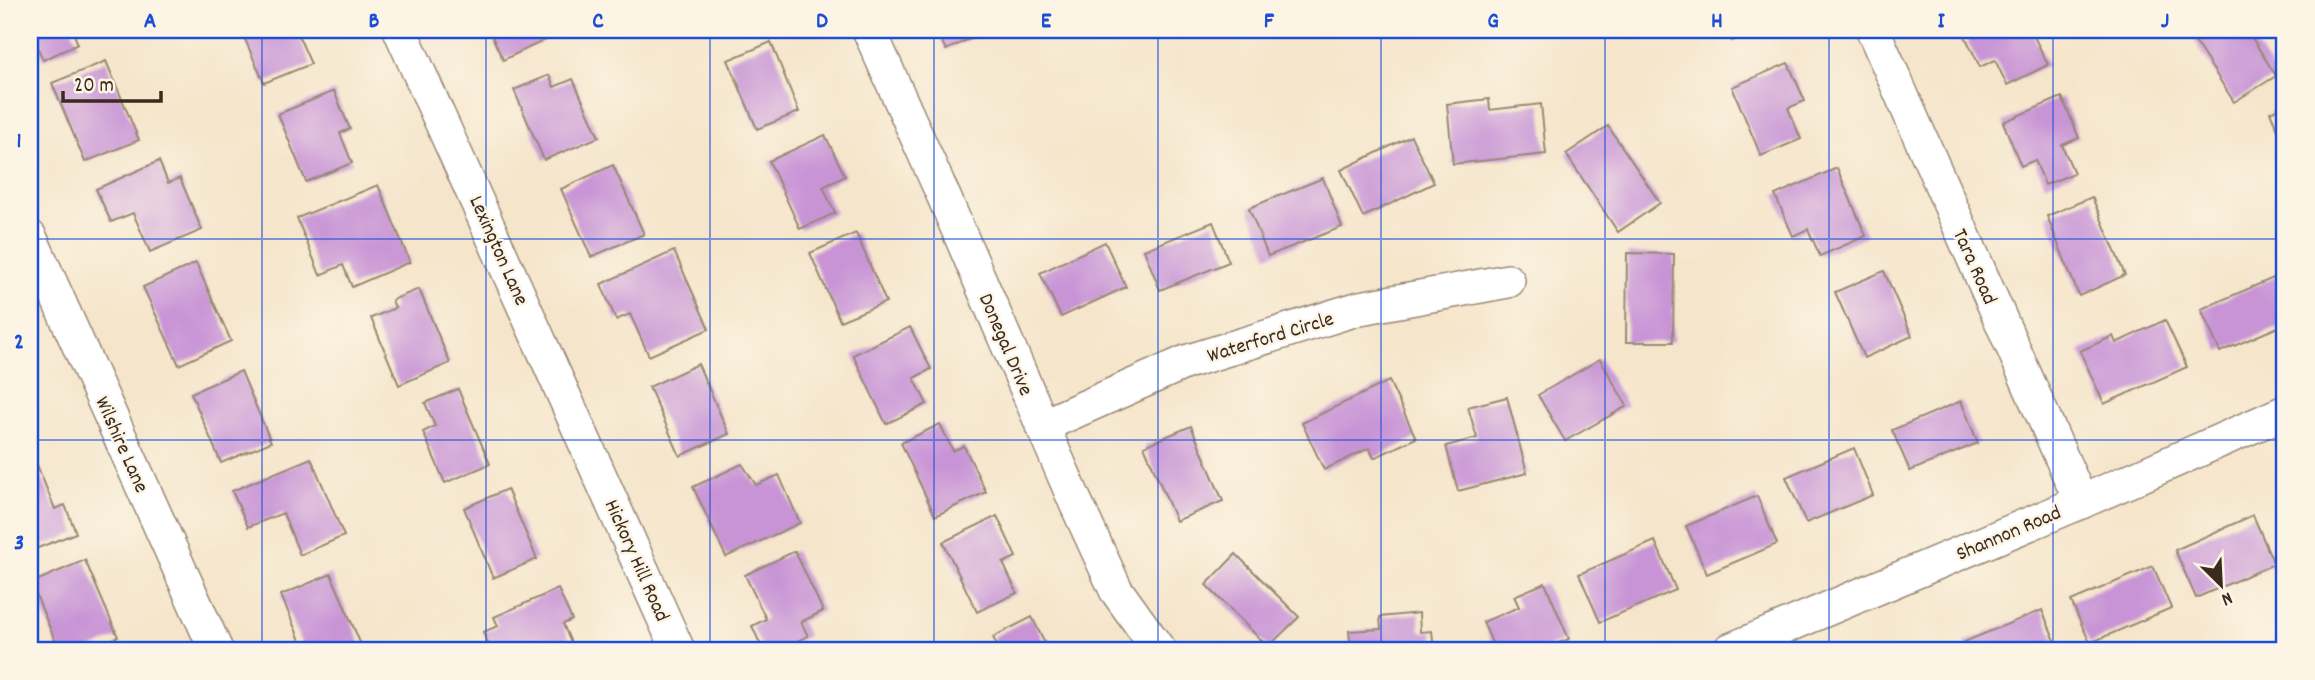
<svg xmlns="http://www.w3.org/2000/svg" width="2315" height="680" viewBox="0 0 2315 680" font-family="Dekko,sans-serif">
<style>
.building{fill:#c894d6}
.lines{fill:none;stroke-linecap:round;stroke-linejoin:round}
.minor-casing{stroke:#988874;stroke-width:36}
.minor{stroke:#fff;stroke-width:33}
.grid{fill:none;stroke:#1d4ed8;stroke-width:2;stroke-opacity:0.55}
.labels{text-anchor:middle;stroke-width:5;stroke-linejoin:round;paint-order:stroke}
.street-label{font-size:21px;fill:#3b2a1e;stroke:#fcf5e5}
.neatline{fill:none;stroke:#1d4ed8;stroke-width:2.5}
.grid-label{font-size:23px;text-anchor:middle;font-weight:bold;fill:#1d4ed8}
</style>
<rect width="100%" height="100%" fill="#fcf5e5"/>
<filter id="ink" filterUnits="userSpaceOnUse"><feTurbulence type="fractalNoise" baseFrequency=".0143" numOctaves="2"/><feDisplacementMap in="SourceGraphic" scale="14" xChannelSelector="R" yChannelSelector="G"/><feConvolveMatrix kernelMatrix="1 2 1 2 8 2 1 2 1" color-interpolation-filters="sRGB"/></filter>
<filter id="wash" filterUnits="userSpaceOnUse"><feTurbulence type="fractalNoise" baseFrequency=".00686" numOctaves="4" result="noise"/><feDisplacementMap in="SourceGraphic" scale="28" xChannelSelector="R" yChannelSelector="G"/><feGaussianBlur stdDeviation="1.57" result="paint"/><feColorMatrix in="noise" values="0 0 0 0 0 0 0 0 0 0 0 0 0 0 0 0 0 1.4 0 .05"/><feComposite in="paint" operator="in"/></filter>
<g filter="url(#wash)">
<rect width="100%" height="100%" fill="#f5e5cb"/>
<g id="blocks">
<g class="building">
<path d="M30 30H72L78 44 43 60Z"/>
<path d="M241 30H296L311 64 264 83Z"/>
<path d="M489 30H554L556 35 503 60Z"/>
<path d="M936 30H989L946 50Z"/>
<path d="M1727 30H1756L1732 41Z"/>
<path d="M1962 30H2031L2048 65 2007 85 1995 60 1980 67Z"/>
<path d="M2210 30H2247L2276 76 2234 102 2194 40Z"/>
<path d="M771 42 799 112 757 129 728 60Z"/>
<path d="M106 61 139 140 85 162 52 83Z"/>
<path d="M1788 63 1805 101 1788 108 1801 139 1761 156 1732 87Z"/>
<path d="M549 75 554 87 573 79 599 137 544 160 514 90Z"/>
<path d="M334 91 350 129 340 133 352 163 306 182 278 114Z"/>
<path d="M2062 97 2079 138 2062 145 2074 173 2045 185 2035 160 2021 166 2003 122Z"/>
<path d="M1489 99 1490 110 1541 104 1546 154 1453 164 1447 104Z"/>
<path d="M2285 105V146L2270 112Z"/>
<path d="M1608 126 1660 203 1618 232 1566 154Z"/>
<path d="M825 135 845 176 823 187 835 213 800 229 769 161Z"/>
<path d="M1411 136 1434 183 1363 217 1341 170Z"/>
<path d="M159 161 168 183 180 178 202 230 150 252 133 213 111 222 96 189Z"/>
<path d="M613 165 644 234 591 257 561 189Z"/>
<path d="M1837 168 1866 236 1820 256 1808 229 1793 236 1775 195Z"/>
<path d="M1323 178 1342 227 1268 256 1249 208Z"/>
<path d="M378 185 410 262 352 287 343 265 320 275 297 218Z"/>
<path d="M2092 197 2125 275 2079 296 2047 216Z"/>
<path d="M1213 222 1229 262 1160 290 1144 250Z"/>
<path d="M856 233 886 302 840 321 810 253Z"/>
<path d="M1105 242 1126 287 1061 317 1040 273Z"/>
<path d="M674 251 709 329 649 356 630 314 616 320 601 284Z"/>
<path d="M1627 253 1674 254 1673 342H1626Z"/>
<path d="M196 263 231 341 179 365 143 287Z"/>
<path d="M1884 271 1912 336 1864 358 1835 292Z"/>
<path d="M2285 273V324L2220 352 2201 309Z"/>
<path d="M419 289 450 363 399 385 371 318 395 308 392 300Z"/>
<path d="M2165 320 2187 367 2104 404 2080 351 2113 336 2116 343Z"/>
<path d="M910 327 931 369 914 378 927 404 886 424 853 355Z"/>
<path d="M1600 359 1627 406 1565 441 1538 395Z"/>
<path d="M698 364 729 434 680 456 649 387Z"/>
<path d="M241 371 271 442 221 463 191 393Z"/>
<path d="M1389 381 1416 438 1374 458 1369 448 1324 470 1302 423Z"/>
<path d="M458 389 490 464 445 483 423 432 435 426 425 403Z"/>
<path d="M1507 397 1527 473 1458 491 1446 446 1477 438 1468 407Z"/>
<path d="M1961 401 1978 443 1910 471 1892 430Z"/>
<path d="M940 424 953 451 964 446 986 492 935 516 901 443Z"/>
<path d="M1191 426 1223 501 1176 521 1144 446Z"/>
<path d="M1854 448 1873 495 1806 523 1786 477Z"/>
<path d="M311 458 344 536 300 555 283 513 248 527 232 491Z"/>
<path d="M742 464 756 485 779 475 800 523 726 557 693 487Z"/>
<path d="M37 465 55 509 65 505 76 533 30 551V467Z"/>
<path d="M507 489 537 559 493 578 464 508Z"/>
<path d="M1757 496 1777 544 1707 574 1686 526Z"/>
<path d="M2253 515 2274 564 2196 598 2175 550Z"/>
<path d="M997 516 1016 557 1003 563 1017 593 977 612 943 542Z"/>
<path d="M1655 541 1676 590 1600 622 1579 574Z"/>
<path d="M795 551 823 611 801 622 808 636 779 650H763L752 626 766 619 745 575Z"/>
<path d="M1236 554 1299 617 1268 647 1206 585Z"/>
<path d="M85 560 118 637 88 650H59L31 583Z"/>
<path d="M2153 566 2171 608 2090 643 2071 601Z"/>
<path d="M331 574 361 645 348 650H304L281 595Z"/>
<path d="M1545 583 1569 639 1541 650H1495L1483 622 1519 607 1514 596Z"/>
<path d="M558 589 572 620 563 624 574 650H510L508 645 491 650 483 632 498 626 494 617Z"/>
<path d="M2042 610 2059 650H1967L1964 642Z"/>
<path d="M1419 613 1420 632 1432 631 1434 650H1351L1349 631 1381 629 1380 617Z"/>
<path d="M1032 617 1048 650H999L993 637Z"/>
</g>
</g>
</g>
<g filter="url(#ink)">
<use href="#blocks" fill-opacity="0" stroke="#988874" stroke-width="2"/>
<g class="lines">
<defs>
<g id="minor">
<path d="M400 30 678 650"/>
<path d="M869 30 944 197 1075 501 1116 590 1159 650"/>
<path d="M1873 30 2081 502"/>
<path d="M30 237 216 650"/>
<path d="M1042 426 1186 362 1360 308 1508 281"/>
<path d="M1730 650 2081 502 2285 412"/>
</g>
</defs>
<use href="#minor" class="minor-casing"/>
<use href="#minor" class="minor"/>
</g>
</g>
<path class="grid" d="M262 30V650M486 30V650M710 30V650M934 30V650M1158 30V650M1381 30V650M1605 30V650M1829 30V650M2053 30V650M30 239H2285M30 440H2285"/>
<g class="labels">
<g class="street-label">
<text transform="translate(500 250) rotate(66)" y="7">Lexington Lane</text>
<text transform="translate(1976 266) rotate(66)" y="7">Tara Road</text>
<text transform="translate(1270 336) rotate(-17)" y="7">Waterford Circle</text>
<text transform="translate(1007 344) rotate(67)" y="7">Donegal Drive</text>
<text transform="translate(123 444) rotate(66)" y="7">Wilshire Lane</text>
<text transform="translate(2008 532) rotate(-23)" y="7">Shannon Road</text>
<text transform="translate(638 560) rotate(66)" y="7">Hickory Hill Road</text>
</g>
</g>
<rect width="2315" height="680" fill="none" stroke="#fcf5e5" stroke-width="77"/>
<g transform="translate(2221 585) rotate(156)" stroke="#fcf5e5" stroke-width="5" paint-order="stroke">
<path d="M0-5L12 26L0 18L-12 26Z" fill="#3b2a1e"/>
<text y="-10" font-size="19" font-weight="bold" text-anchor="middle" fill="#3b2a1e">N</text>
</g>
<path d="M63 91v10h98v-10" fill="none" stroke="#3b2a1e" stroke-width="3.5"/>
<text x="74" y="91" font-size="21" fill="#3b2a1e" stroke="#fcf5e5" stroke-width="5" paint-order="stroke">20 m</text>
<rect x="38" y="38" width="2238" height="604" class="neatline"/>
<g class="grid-label">
<text x="150" y="27">A</text>
<text x="374" y="27">B</text>
<text x="598" y="27">C</text>
<text x="822" y="27">D</text>
<text x="1046" y="27">E</text>
<text x="1269" y="27">F</text>
<text x="1493" y="27">G</text>
<text x="1717" y="27">H</text>
<text x="1941" y="27">I</text>
<text x="2165" y="27">J</text>
<text x="19" y="147">1</text>
<text x="19" y="348">2</text>
<text x="19" y="549">3</text>
</g>
</svg>
